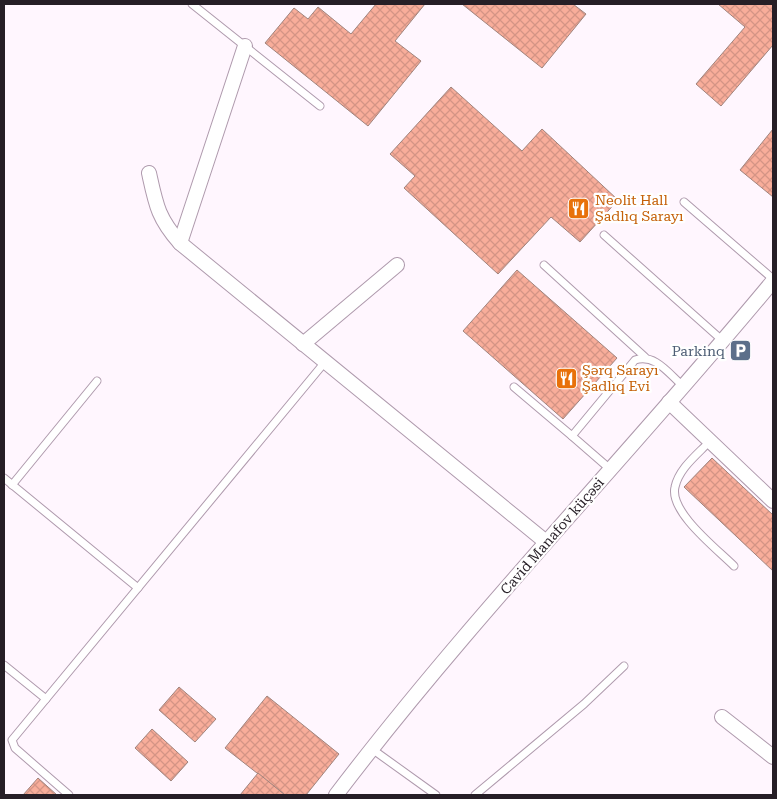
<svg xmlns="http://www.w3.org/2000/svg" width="777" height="799" viewBox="0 0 777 799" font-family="'Roboto Serif',serif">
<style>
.building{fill:url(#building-cross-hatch);stroke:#a0847d}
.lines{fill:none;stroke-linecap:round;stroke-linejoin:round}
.service-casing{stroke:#af9aad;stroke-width:9}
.minor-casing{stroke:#af9aad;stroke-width:16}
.service{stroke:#fff;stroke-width:7}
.minor{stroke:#fff;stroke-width:14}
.labels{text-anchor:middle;stroke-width:4.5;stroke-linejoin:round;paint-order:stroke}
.food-label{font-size:14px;fill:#c56008;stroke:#fff;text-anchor:start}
.service-label{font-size:14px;fill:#4e5e75;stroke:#fff;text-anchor:end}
.street-label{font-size:14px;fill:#261e26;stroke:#fff}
</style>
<defs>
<pattern id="building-cross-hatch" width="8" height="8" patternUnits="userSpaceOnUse" patternTransform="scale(1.25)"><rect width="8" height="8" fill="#f8ad9a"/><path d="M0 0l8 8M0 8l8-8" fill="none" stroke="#d49485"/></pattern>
</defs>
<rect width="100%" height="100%" fill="#fff6fe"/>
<g class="building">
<path d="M376 4H425L395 41 421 61 368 126 265 43 294 8 308 19 318 7 351 34Z"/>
<path d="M462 4H573L586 14 542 68Z"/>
<path d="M718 4H773V45L721 106 696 84 745 27Z"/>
<path d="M451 87 522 151 542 129 618 200 580 242 551 217 498 274 404 188 415 176 390 154Z"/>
<path d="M773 129V197L740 170Z"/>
<path d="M517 270 617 358 563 419 463 331Z"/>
<path d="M712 458 773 515V571L684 487Z"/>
<path d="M179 687 216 719 195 742 159 710Z"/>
<path d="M267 696 339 754 306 795H285L225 748Z"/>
<path d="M152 729 188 762 171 781 135 748Z"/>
<path d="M258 773 285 795H240Z"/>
<path d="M38 778 57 795H23Z"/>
</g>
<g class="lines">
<defs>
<g id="service">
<path d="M192 4 320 106"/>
<path d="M684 202 773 279"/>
<path d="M604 235 723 341"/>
<path d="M544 265 645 357"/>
<path d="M514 387 572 436 635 360C655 353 669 374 683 386"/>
<path d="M572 436 610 469"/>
<path d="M710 441C698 454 679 468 675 487 669 512 717 549 734 566"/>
<path d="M4 478 138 588"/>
<path d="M12 485 97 381"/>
<path d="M4 665 46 699"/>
<path d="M372 749 436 795"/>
<path d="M69 795 15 748 12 740 325 362"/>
<path d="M475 795 584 704 624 666"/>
</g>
<g id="minor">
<path d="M149 173C156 205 158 218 180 243L546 542"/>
<path d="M180 243 245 46"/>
<path d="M303 344 397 265"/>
<path d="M669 402 773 501"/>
<path d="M722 717 773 757"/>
<path d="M336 795C472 616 630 454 773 281"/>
</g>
</defs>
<use href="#service" class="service-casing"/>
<use href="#minor" class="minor-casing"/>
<use href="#service" class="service"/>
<use href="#minor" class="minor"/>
</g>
<defs>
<symbol id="restaurant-square" viewBox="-11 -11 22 22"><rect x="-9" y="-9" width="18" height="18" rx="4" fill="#e8710a" stroke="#fff"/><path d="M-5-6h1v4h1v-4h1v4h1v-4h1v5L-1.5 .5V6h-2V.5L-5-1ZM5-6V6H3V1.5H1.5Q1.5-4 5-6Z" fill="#fff"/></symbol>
<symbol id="parking-square" viewBox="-11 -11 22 22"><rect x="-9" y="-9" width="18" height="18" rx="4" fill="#5c6f8a" stroke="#fff"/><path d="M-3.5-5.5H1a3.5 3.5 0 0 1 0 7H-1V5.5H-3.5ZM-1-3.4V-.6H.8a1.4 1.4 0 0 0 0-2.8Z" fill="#fff"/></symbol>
</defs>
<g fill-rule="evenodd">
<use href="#restaurant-square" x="566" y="196" width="25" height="25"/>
<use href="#parking-square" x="728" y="338" width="25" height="25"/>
<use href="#restaurant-square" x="554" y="366" width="25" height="25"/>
</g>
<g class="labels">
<g class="food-label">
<text x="595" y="205">Neolit Hall<tspan x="595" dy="16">Şadlıq Sarayı</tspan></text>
<text x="582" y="375">Şərq Sarayı<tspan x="582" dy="16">Şadlıq Evi</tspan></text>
</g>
<g class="service-label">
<text x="725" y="356">Parkinq</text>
</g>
<g class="street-label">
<text transform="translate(552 536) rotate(-49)" y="5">Cavid Manafov küçəsi</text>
</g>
</g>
<rect width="777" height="799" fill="none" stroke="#261e26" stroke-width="10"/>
</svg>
